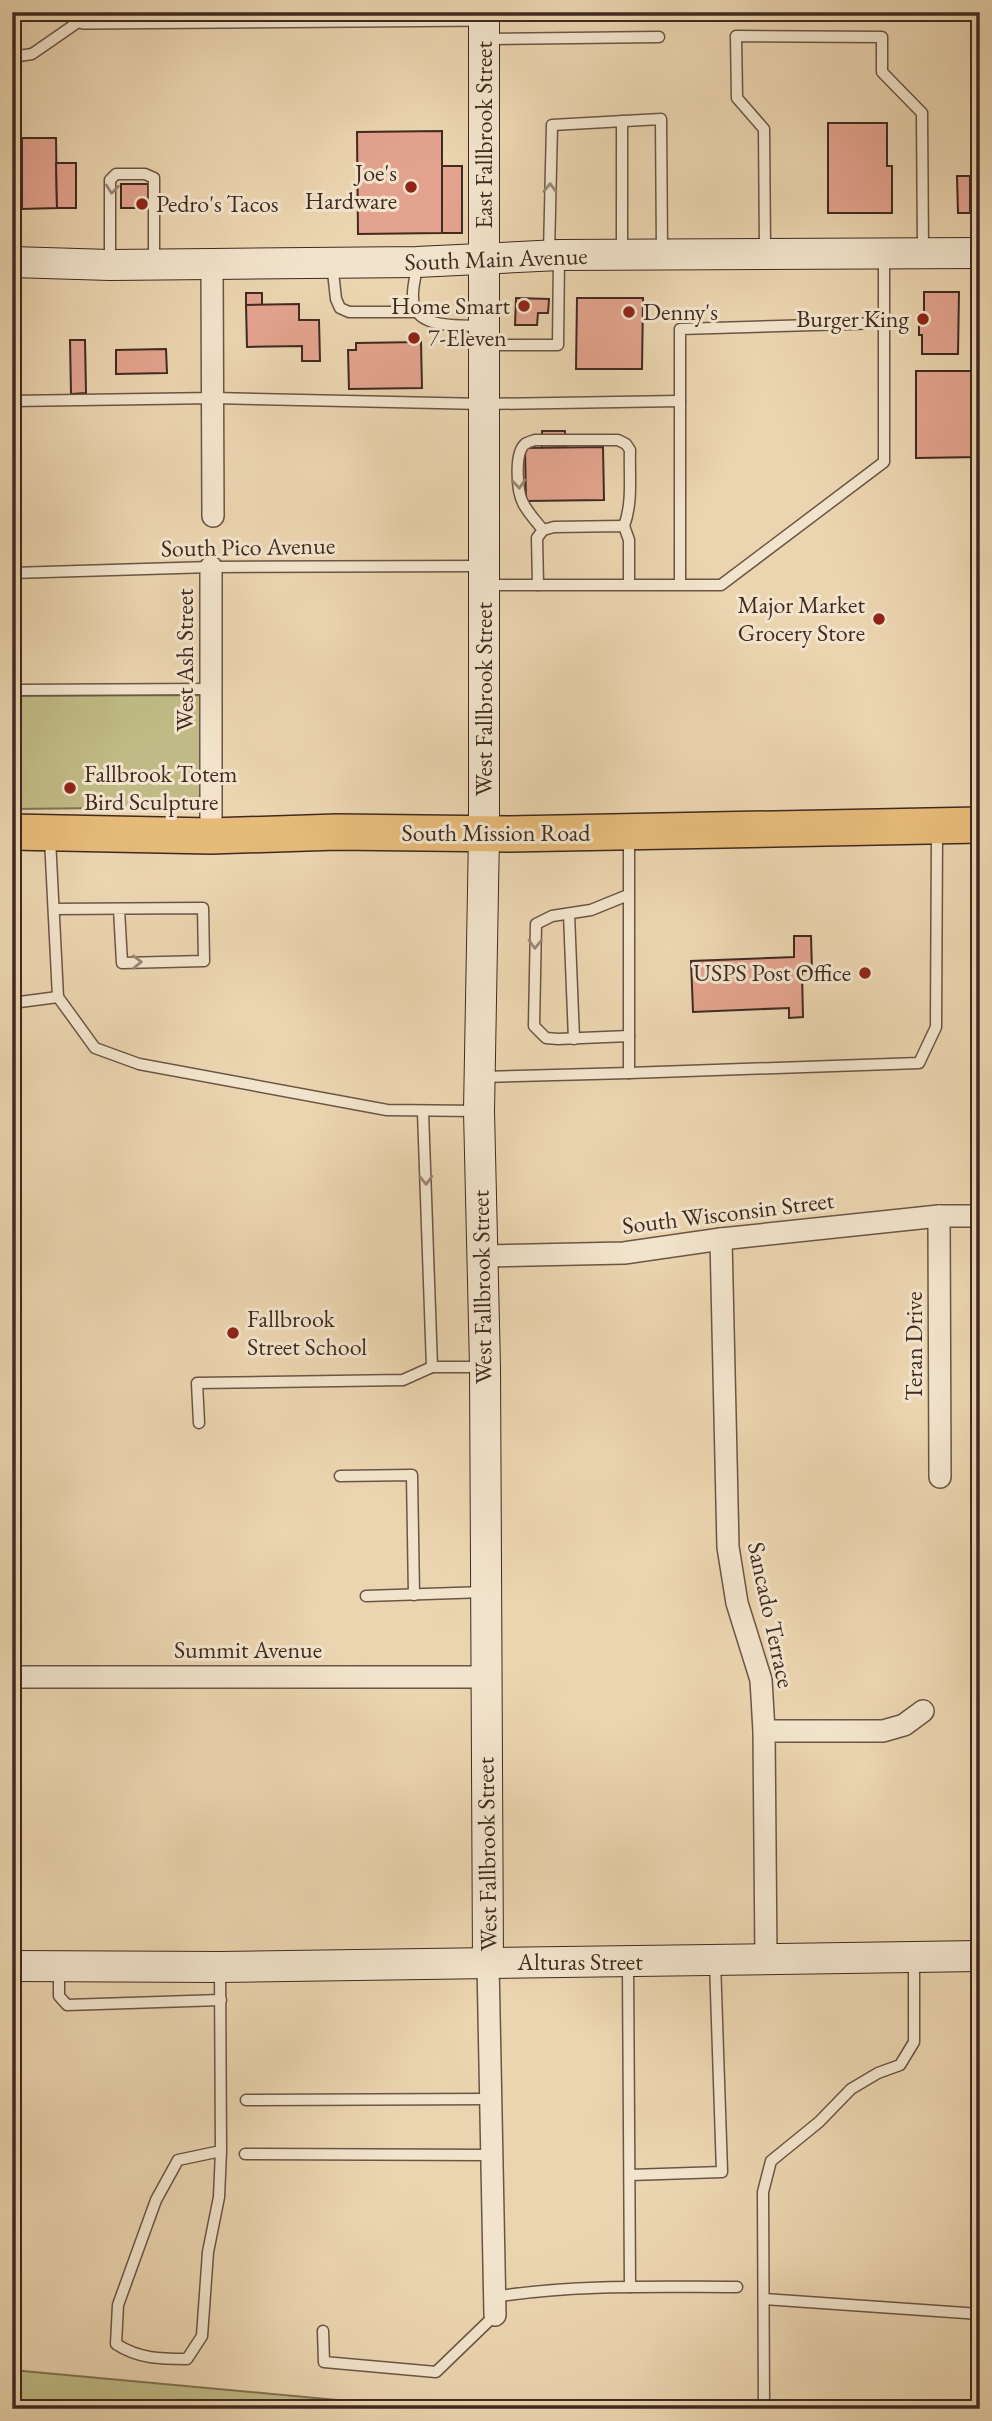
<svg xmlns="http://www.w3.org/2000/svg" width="992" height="2421" viewBox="0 0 992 2421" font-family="'EB Garamond',serif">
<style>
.green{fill:#c0bb86;stroke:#807254;stroke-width:2}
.building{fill:#e4a38f;stroke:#402a21;stroke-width:2}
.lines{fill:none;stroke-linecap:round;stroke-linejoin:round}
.lane-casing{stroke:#6b5545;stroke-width:13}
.street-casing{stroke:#6b5545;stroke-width:24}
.secondary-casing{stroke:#402a21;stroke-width:32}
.primary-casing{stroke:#402a21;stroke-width:38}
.lane{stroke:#f2e4cc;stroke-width:10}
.street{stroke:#f2e4cc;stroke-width:21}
.secondary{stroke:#f2e4cc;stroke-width:30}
.primary{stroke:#e6ba78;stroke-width:35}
.oneway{stroke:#998776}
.poi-dot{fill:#8f2418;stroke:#f2e4cc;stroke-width:2.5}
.labels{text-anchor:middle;stroke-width:6;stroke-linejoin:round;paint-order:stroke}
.street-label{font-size:24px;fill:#402a21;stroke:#f2e4cc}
.poi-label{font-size:24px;fill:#402a21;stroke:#f2e4cc;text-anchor:end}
</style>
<rect width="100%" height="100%" fill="#ebd5b0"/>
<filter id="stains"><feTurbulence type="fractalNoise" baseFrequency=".00286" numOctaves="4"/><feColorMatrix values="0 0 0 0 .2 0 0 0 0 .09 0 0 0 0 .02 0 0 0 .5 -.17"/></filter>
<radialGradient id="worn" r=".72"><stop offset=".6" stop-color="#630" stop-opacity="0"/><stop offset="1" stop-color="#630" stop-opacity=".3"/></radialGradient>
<g class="green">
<path d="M200 695 201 807 12 809V696Z"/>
<path d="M12 2370 434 2409H12Z"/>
</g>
<g class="building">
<path d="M828 123H887V166H892V213H828Z"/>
<path d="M442 131V233L358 234 357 132Z"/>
<path d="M22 138H56L57 208 22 209Z"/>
<path d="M56 163H76V208H57Z"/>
<rect x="442" y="166" width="20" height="67"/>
<path d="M957 176H970V213H958Z"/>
<rect x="121" y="184" width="27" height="24"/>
<path d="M924 292H959L958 354H922V335H919V313H924Z"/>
<rect x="246" y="293" width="16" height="12"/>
<path d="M516 298 549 299 548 313H538L537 325H515Z"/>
<path d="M577 298H643L642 369H576Z"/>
<path d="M299 304V320H319L320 361H302V346L247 347 246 305Z"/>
<path d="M70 340H85L86 393 71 394Z"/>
<path d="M421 342 422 388 349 389 348 350H356V343Z"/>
<path d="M166 349 167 373 116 374V350Z"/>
<path d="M916 371H980V457L916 458Z"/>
<path d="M542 431H565L566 447 542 448Z"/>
<path d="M603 447 604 500 526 501 525 448Z"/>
<path d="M794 936H811L812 971H802L803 1017 789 1018V1008L693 1012 691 961 794 957Z"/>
</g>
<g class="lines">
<defs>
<g id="lane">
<path d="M487 39 659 37"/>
<path d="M12 57 32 54 84 18"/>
<path d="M765 251 764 129 737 98 736 36 882 37V72L922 113 923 251"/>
<path d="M549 253 552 125 661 119 662 251"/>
<path d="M622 253V121"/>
<path d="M332 263 336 299 340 308 349 312H416"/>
<path d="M110 265V180L116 174H145L154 178V262"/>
<path d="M417 265C416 276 412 288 413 298 413 330 460 325 482 326"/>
<path d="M487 345H558L559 257"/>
<path d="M12 401 214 398 484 404 680 401"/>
<path d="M543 530C536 521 528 513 523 503 517 492 514 453 525 444 528 442 532 441 535 440H618L626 444 630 450C629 475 633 502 624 526"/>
<path d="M12 573 211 567 482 566"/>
<path d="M680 584V329L884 323"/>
<path d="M487 585H721L884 462V255"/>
<path d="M538 585 537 538 543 530 554 527 624 526 629 540V584"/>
<path d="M12 690 211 689"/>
<path d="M50 839 58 997 95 1048 139 1064 387 1110 477 1111"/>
<path d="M628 895 591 910 552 916 536 924 534 1026 546 1038 558 1039 629 1036"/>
<path d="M54 909 203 908 204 961 122 963 119 909"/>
<path d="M569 914 574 1039"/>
<path d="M12 1003 58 997"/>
<path d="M629 1073 919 1063 936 1027 937 832"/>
<path d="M483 1077 629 1073V837"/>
<path d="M423 1112 432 1367H482"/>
<path d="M199 1423 197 1383 403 1380 432 1367"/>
<path d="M340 1476 412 1475 414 1595"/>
<path d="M366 1596 485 1592"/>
<path d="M628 1964 630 2287"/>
<path d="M220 1968 221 2151 219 2197 208 2252 202 2336 187 2359C161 2359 139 2359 116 2344L118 2305 156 2200 178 2160 221 2151"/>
<path d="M59 1969V1996L67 2005 221 2000"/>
<path d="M246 2100 489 2099"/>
<path d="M245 2154 490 2155"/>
<path d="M630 2175 722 2172 715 1961"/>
<path d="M494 2297C574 2284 656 2287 737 2287"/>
<path d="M764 2299 980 2314"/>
<path d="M323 2331 324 2362 436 2372 495 2315"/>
<path d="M764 2409 763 2192 771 2161 819 2122 851 2089 878 2073 900 2065 914 2042V1961"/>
</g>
<g id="street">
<path d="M72 12 84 18 484 15"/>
<path d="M212 264 213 516"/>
<path d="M211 836V567"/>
<path d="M939 1216 940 1477"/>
<path d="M721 1239 728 1547 737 1603 761 1680 764 1731 766 1960"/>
<path d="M482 1256 624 1253 721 1239 939 1216H980"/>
<path d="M12 1677H485"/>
<path d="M764 1731H883L904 1725 923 1711"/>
<path d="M488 1963 495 2315"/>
</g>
<g id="secondary">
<path d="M484 12V834L479 1111 485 1367 488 1963"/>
<path d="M12 262 110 265 212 264 417 262 559 255 980 253"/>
<path d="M12 1966 220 1967 980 1956"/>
</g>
<path id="primary" d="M12 832 211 836 337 832 509 834 980 825"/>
</defs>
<use href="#lane" class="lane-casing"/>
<use href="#street" class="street-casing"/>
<use href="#secondary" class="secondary-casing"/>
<use href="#primary" class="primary-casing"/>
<use href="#lane" class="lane"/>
<use href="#street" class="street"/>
<use href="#secondary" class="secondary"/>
<use href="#primary" class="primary"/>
</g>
<defs><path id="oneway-chevron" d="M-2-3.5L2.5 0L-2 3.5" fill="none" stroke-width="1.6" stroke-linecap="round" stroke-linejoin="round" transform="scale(1.75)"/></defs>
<g class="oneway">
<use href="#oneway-chevron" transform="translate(550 188) rotate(-89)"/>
<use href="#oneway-chevron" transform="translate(112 189) rotate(96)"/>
<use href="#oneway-chevron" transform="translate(519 484) rotate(85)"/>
<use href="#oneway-chevron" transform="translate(535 944) rotate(92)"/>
<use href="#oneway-chevron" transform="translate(137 962) rotate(-1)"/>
<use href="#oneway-chevron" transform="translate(426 1180) rotate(88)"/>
</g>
<g class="poi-dot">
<circle cx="411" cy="187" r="7"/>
<circle cx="142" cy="204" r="7"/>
<circle cx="524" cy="306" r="7"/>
<circle cx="629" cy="312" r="7"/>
<circle cx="923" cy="319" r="7"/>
<circle cx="414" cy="338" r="7"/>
<circle cx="879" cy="619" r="7"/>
<circle cx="70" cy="788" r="7"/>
<circle cx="865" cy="973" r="7"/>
<circle cx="233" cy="1333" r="7"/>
</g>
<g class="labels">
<g class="street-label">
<text transform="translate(484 135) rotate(-90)" y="8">East Fallbrook Street</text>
<text transform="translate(496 259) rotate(-2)" y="8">South Main Avenue</text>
<text transform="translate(248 547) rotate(-1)" y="8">South Pico Avenue</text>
<text transform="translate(185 660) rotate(-90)" y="8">West Ash Street</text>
<text transform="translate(484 699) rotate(-90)" y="8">West Fallbrook Street</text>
<text x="496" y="841">South Mission Road</text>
<text transform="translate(728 1213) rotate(-7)" y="8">South Wisconsin Street</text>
<text transform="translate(482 1287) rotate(-91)" y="8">West Fallbrook Street</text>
<text transform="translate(914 1346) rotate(-90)" y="8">Teran Drive</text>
<text transform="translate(771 1615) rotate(78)" y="8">Sancado Terrace</text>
<text x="248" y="1658">Summit Avenue</text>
<text transform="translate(487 1854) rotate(-91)" y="8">West Fallbrook Street</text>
<text x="580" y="1970">Alturas Street</text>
</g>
<g class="poi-label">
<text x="397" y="181">Joe's<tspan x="397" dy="28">Hardware</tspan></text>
<text x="156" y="212" text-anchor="start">Pedro's Tacos</text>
<text x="510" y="314">Home Smart</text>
<text x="643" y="320" text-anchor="start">Denny's</text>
<text x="909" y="327">Burger King</text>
<text x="428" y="346" text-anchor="start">7-Eleven</text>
<text x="865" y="613">Major Market<tspan x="865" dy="28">Grocery Store</tspan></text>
<text x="84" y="782" text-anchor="start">Fallbrook Totem<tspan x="84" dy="28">Bird Sculpture</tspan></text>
<text x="851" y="981">USPS Post Office</text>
<text x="247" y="1327" text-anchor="start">Fallbrook<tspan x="247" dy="28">Street School</tspan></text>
</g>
</g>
<rect width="992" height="2421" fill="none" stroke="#ebd5b0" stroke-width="42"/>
<rect x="14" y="14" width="964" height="2393" fill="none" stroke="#402a21" stroke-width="3.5"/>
<rect x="21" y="21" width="950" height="2379" fill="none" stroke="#402a21" stroke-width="2"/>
<rect width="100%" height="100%" filter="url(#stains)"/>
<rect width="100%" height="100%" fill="url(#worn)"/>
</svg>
